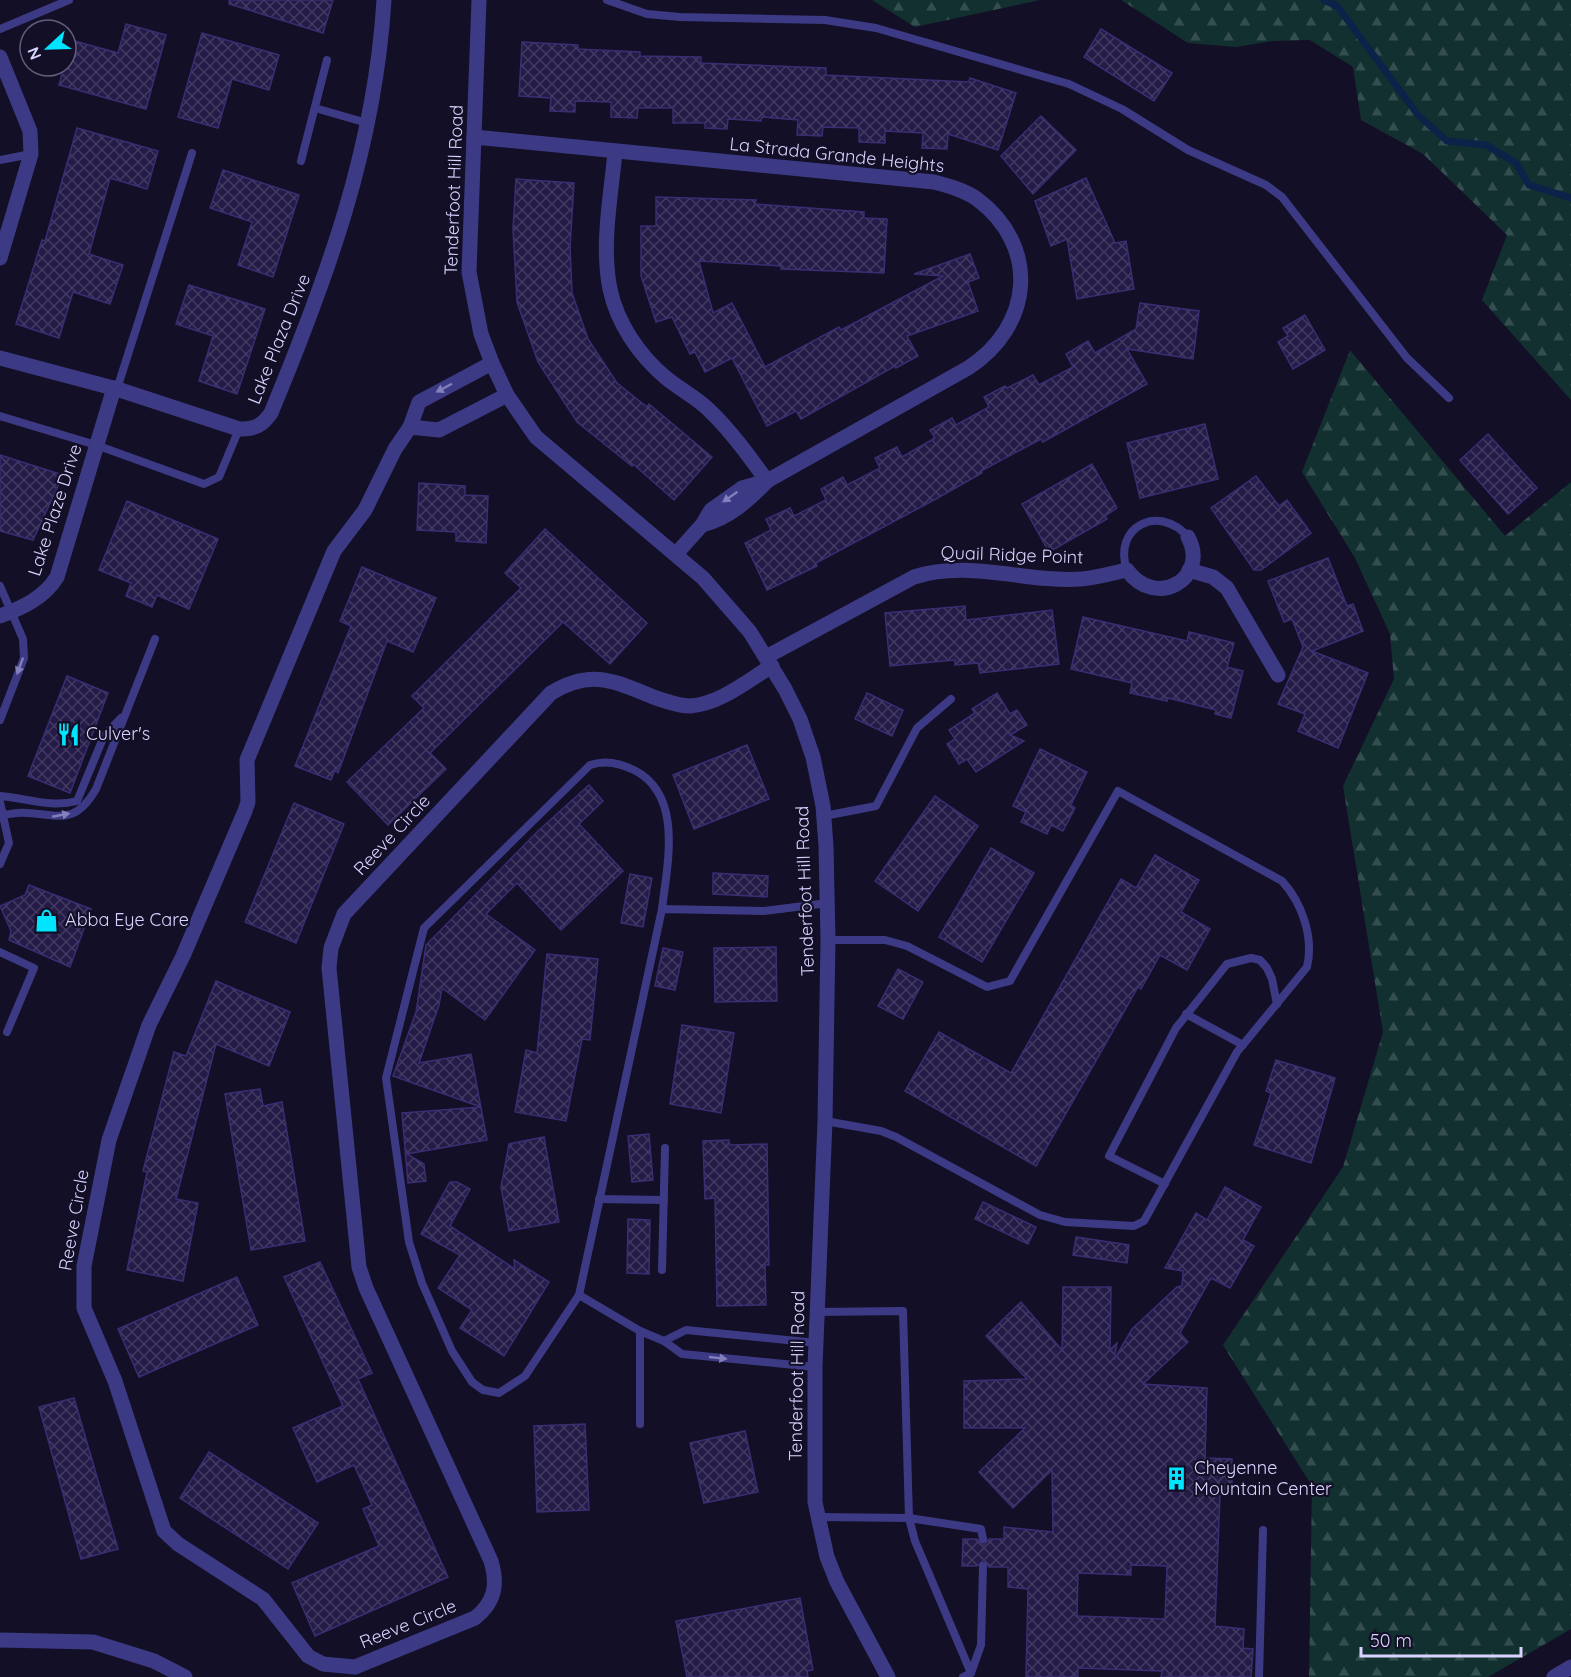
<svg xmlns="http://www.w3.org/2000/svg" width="1571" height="1677" viewBox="0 0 1571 1677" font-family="Quicksand,sans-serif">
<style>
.forest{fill:url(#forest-firs)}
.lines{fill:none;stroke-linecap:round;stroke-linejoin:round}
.stream{stroke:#0c2248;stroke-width:7}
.building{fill:url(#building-cross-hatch);stroke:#3b2d73;stroke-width:1.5;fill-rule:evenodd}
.lane{stroke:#3d3a85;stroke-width:8}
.street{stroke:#3d3a85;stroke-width:15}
.oneway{fill:#837fbc}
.labels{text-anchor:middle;stroke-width:4.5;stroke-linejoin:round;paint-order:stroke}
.street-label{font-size:18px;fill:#d9d4ff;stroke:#130f26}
.poi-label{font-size:18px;fill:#d9d4ff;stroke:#130f26;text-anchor:start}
</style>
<defs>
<pattern id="forest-firs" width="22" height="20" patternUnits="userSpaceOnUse" patternTransform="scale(1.5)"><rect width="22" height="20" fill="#12302f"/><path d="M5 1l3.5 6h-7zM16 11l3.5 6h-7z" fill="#344d4e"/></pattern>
<pattern id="building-cross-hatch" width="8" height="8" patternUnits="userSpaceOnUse" patternTransform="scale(1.5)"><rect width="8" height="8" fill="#241b47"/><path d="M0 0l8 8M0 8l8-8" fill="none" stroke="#433b63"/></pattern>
</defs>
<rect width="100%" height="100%" fill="#130f26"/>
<g class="forest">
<path d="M872 0H1040L915 27Z"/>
<path d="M1121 0H1571V400L1482 300 1507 235 1423 154 1361 120 1353 67 1310 40 1272 41 1236 47 1188 43Z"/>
<path d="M1350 350 1505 536 1571 482V1629L1488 1677H1309L1312 1486 1223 1345 1343 1167 1383 1032 1343 786 1394 679 1390 634 1355 558 1302 472Z"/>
</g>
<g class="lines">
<path class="stream" d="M1324 0 1337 6 1418 115 1447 141 1486 145 1516 163 1529 185 1571 198"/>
</g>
<g class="building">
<path d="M229 0H333L323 33 229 4Z"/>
<path d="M126 24 166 35 146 109 59 85 71 40 118 53Z"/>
<path d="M1101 29 1172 73 1154 101 1084 57Z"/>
<path d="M202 33 279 55 269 90 232 79 218 128 178 117Z"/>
<path d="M522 42 578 45V49L640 52V56L701 57V63L826 68V75L969 82 970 78 1016 93 998 150 948 134 947 149 922 148 923 133 885 131V143L859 142V128L823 127 822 136 797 135 798 120 762 117 761 121 728 119 727 129 705 128V123H673V108H638L637 118 611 117V102L575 101V112L550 111 551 98 519 96Z"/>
<path d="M1041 116 1076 150 1033 194 1001 156Z"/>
<path d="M77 128 158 151 147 189 110 178 89 254 123 265 110 304 73 292 59 338 16 324 42 240 45 241Z"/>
<path d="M223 170 299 195 273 277 238 265 252 222 210 208Z"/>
<path d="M1086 178 1115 243 1126 241 1134 289 1077 299 1067 239 1051 246 1035 201Z"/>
<path d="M516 179 574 183 570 247 572 293 588 339 617 383 647 407 649 404 712 457 674 500 633 464 632 466 577 422 538 362 517 302 513 229Z"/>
<path d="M656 197 756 200 755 204 864 212V218L887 219 884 273 781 269V266L699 261 713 313 732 303 765 367 839 327 841 330 943 276 914 274 970 254 979 278 968 282 978 311 907 336 918 356 896 368 895 366 801 419 796 411 767 426 732 358 705 372 695 352 690 354 672 317 656 322 641 276V226H656Z"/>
<path d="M189 285 265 309 237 394 199 381 213 336 176 324Z"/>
<path d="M1140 303 1199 311 1193 359 1127 349 1147 384 1043 442 1041 439 981 471 982 473 934 500 816 563 817 566 767 590 745 543 771 530 766 519 790 508 794 516 826 500 821 489 843 477 847 485 880 468 875 458 897 447 902 457 935 438 930 430 952 418 956 425 989 407 984 397 1005 386 1007 388 1033 375 1039 385 1073 367 1066 354 1088 341 1095 353 1136 329Z"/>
<path d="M1305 315 1325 350 1293 369 1278 342 1288 336 1283 328Z"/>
<path d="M1205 424 1218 479 1140 498 1127 443Z"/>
<path d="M1488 434 1537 488 1508 514 1460 460Z"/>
<path d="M0 455 63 475 33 540 0 531Z"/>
<path d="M1092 464 1117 508 1105 516 1107 519 1049 552 1022 504Z"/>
<path d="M1256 476 1279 506 1287 500 1311 533 1261 570H1254L1211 508Z"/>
<path d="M419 483 465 486V495L488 496 486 543 456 541V532L417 530Z"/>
<path d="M127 501 218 539 189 609 157 595 152 607 126 596 131 583 99 570Z"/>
<path d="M545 529 647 623 610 664 563 622 430 753 446 769 388 825 347 782 424 708 412 696 521 588 505 573Z"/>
<path d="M1328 558 1347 606 1353 604 1363 631 1312 651 1368 673 1338 748 1298 731 1305 714 1278 704 1303 647 1292 619 1284 622 1268 581Z"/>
<path d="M362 567 436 598 413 652 387 641 338 773 335 770 331 780 295 766 351 626 340 621Z"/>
<path d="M965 606 966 620 1052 610 1059 664 980 673 978 663 955 665V660L890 666 885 613Z"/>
<path d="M1083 617 1187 641 1189 632 1234 643 1227 667 1243 671 1231 718 1215 714 1216 710 1168 698 1167 701 1130 693 1132 683 1071 669Z"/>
<path d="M67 676 108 693 70 793 28 776Z"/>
<path d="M867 693 903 710 892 736 855 719Z"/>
<path d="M997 693 1010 714 1017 710 1027 725 1010 735 1024 741 976 772 967 759 959 764 947 744 955 739 949 730 975 713 972 709Z"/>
<path d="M747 745 769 799 694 829 673 775Z"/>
<path d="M1040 749 1087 772 1071 805 1075 808 1063 831 1051 825 1047 834 1021 822 1026 812 1013 806Z"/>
<path d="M589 785 603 801 579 824 623 871 561 930 517 883 486 914 535 950 485 1020 442 988 439 1005 419 1063 471 1054 487 1140 407 1154 424 1164 426 1181 408 1183 402 1113 481 1107 393 1076 416 1012 426 945 538 831Z"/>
<path d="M935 796 978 826 918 911 875 881Z"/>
<path d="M294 803 344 824 296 943 245 922Z"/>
<path d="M991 848 1034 873 982 962 939 937Z"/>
<path d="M1155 855 1199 880 1181 912 1210 929 1187 970 1160 955 1141 989 1138 987 1036 1166 905 1091 939 1032 1011 1073 1121 879 1136 888Z"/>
<path d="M713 873 768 876 767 897 713 894Z"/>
<path d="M630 874 652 878 643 927 621 923Z"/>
<path d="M29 885 91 909 70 967 9 940 11 931 0 906 25 895Z"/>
<path d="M776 947 777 1001 715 1002 714 948Z"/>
<path d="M663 948 683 952 675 990 655 986Z"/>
<path d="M547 954 598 959 590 1040 582 1039 566 1121 515 1112 526 1050 537 1053Z"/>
<path d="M898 969 923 982 903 1019 878 1006Z"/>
<path d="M216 981 290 1012 269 1066 216 1044 176 1199 198 1203 183 1281 127 1270 147 1172 143 1171 174 1052 186 1056Z"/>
<path d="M682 1025 734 1033 721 1113 670 1104Z"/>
<path d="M1276 1060 1335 1078 1311 1163 1254 1145 1271 1093 1266 1091Z"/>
<path d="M260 1089 263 1106 282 1102 305 1241 251 1250 225 1094Z"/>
<path d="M649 1134 653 1180 632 1182 628 1136Z"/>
<path d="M544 1137 559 1222 509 1231 501 1187 509 1144Z"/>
<path d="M729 1140 730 1145 767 1144 769 1265H765L766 1305 717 1306 715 1198 705 1199 703 1141Z"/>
<path d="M450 1182H457L470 1189 450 1226 515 1269 514 1260 549 1282 504 1356 460 1328 472 1310 438 1288 460 1255 421 1234Z"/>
<path d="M1225 1187 1261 1207 1243 1240 1254 1246 1230 1288 1211 1278 1180 1333 1188 1342 1143 1384 1207 1388 1205 1458 1232 1459V1495L1220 1494 1215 1626 1244 1629 1243 1648 1253 1649 1251 1677H1161L1162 1671 1078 1668V1677H1026L1028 1589 1008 1587V1567H989L984 1560 977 1566H962L963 1539H977L984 1545 989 1539H1004V1527L1053 1532 1052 1470 1013 1508 979 1472 1025 1428H964V1381L1027 1379 986 1336 1021 1302 1062 1350 1063 1287H1111L1110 1350 1117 1343 1114 1360 1132 1329 1177 1287 1182 1286 1183 1271 1165 1268 1196 1213 1207 1220ZM1131 1565 1167 1566 1165 1619 1077 1616 1078 1573 1131 1575Z"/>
<path d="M983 1202 1036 1227 1028 1244 975 1219Z"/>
<path d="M628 1219 650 1220 649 1274 627 1273Z"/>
<path d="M1076 1237 1129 1245 1127 1263 1073 1255Z"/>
<path d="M320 1262 372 1373 358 1379 448 1577 315 1636 292 1583 379 1546 363 1509 372 1505 354 1465 317 1482 293 1428 343 1406 284 1277Z"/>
<path d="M237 1277 258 1325 139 1377 118 1329Z"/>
<path d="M74 1398 118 1549 81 1559 39 1407Z"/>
<path d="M585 1424 589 1510 537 1512 534 1426Z"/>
<path d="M745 1431 758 1492 704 1503 690 1443Z"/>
<path d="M209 1452 318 1523 288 1569 180 1498Z"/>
<path d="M800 1598 813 1670 807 1671 808 1677H687L676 1621Z"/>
</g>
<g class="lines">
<g class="lane">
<path d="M607 0 647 14 680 17 825 20 876 28 1069 84 1122 109 1188 150 1266 185 1282 197 1407 358 1449 398"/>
<path d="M0 29 69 0"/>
<path d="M315 108 367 123"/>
<path d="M0 160 31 154"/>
<path d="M301 161 327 60"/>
<path d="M117 389 192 153"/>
<path d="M0 416 96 445 204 484 219 477 239 429"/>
<path d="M1127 570C1112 527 1159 503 1188 537"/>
<path d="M0 586 23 639 24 658 0 720"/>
<path d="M0 796C26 798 51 808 77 801L104 736 121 718"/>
<path d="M0 802 9 843 0 864"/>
<path d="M3 815C11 814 19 812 27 813 61 815 75 825 96 789L155 639"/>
<path d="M824 816 876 806 917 728 951 699"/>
<path d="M0 952 34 968 7 1032"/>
<path d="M1186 1014 1243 1045"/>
<path d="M825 1121 881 1131 896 1137 1040 1215 1065 1222 1134 1226 1144 1221 1237 1052 1307 967C1314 937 1302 903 1282 881L1118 791 1010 981 987 987 907 946 885 940H828"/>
<path d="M1165 1184 1109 1156 1176 1028 1227 964 1251 958 1260 960 1267 968 1272 979 1277 1004"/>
<path d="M599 1199 664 1200"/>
<path d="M662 1270 665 1148"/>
<path d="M579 1295 525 1376 499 1393 483 1390 472 1382 452 1351 422 1283 409 1242 386 1078 424 928 590 765C606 760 619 763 634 770 684 795 667 865 662 909"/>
<path d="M817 1312 903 1311 909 1518 818 1517"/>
<path d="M664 1341 686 1330 816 1343"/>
<path d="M815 1367 682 1354 664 1341 640 1331 579 1295 662 909 764 911 828 903"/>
<path d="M640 1424V1331"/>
<path d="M971 1673 981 1645 983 1566"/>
<path d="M963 1677 971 1673 915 1541 909 1518 981 1529 983 1539"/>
<path d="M1259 1677 1263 1530"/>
</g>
<g class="street">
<path d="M479 0 469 272 481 334 492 363 507 395 536 437 703 578 750 632 785 689 800 719 813 757 823 806 826 846 828 940 825 1121 815 1367V1502L827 1557 837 1582 888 1677"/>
<path d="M0 57 30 131 31 154 0 258"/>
<path d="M474 137 934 182C949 186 964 190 977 199 1041 247 1032 327 968 368L767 481 742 488 711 510 702 525 676 554"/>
<path d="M615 152C611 196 601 245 610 289 617 323 639 355 665 377 679 389 696 397 709 410 731 431 749 456 767 481"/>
<path d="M0 358 117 389 239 429C255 429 262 426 271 413 327 278 375 148 384 0"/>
<path d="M492 363 419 402 410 427 395 449 365 510 334 551 247 760 248 802 245 811 183 956 149 1025 109 1140 84 1266V1308L115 1381 164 1531 178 1544 263 1599 308 1656 323 1664 355 1667 475 1618C495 1602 498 1585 491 1561L366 1288 359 1267 329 968 331 948 344 914 551 693C594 667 617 683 659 699 669 702 679 706 690 706 720 704 747 681 772 666"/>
<path d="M410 427 439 430 507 395"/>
<path d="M702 525C729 518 748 501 767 481"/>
<path d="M1189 570 1213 577 1227 588 1278 675"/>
<path d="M0 616C22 608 44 598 57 577L114 388"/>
<path d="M766 657 914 577C970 559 1025 583 1081 579 1097 578 1112 573 1127 570 1156 610 1210 578 1188 537"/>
<path d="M0 1640 93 1642 154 1661 185 1677"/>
<path d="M1554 1677 1571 1667"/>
</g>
</g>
<defs><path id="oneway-solid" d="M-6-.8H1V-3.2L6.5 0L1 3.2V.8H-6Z" transform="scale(1.5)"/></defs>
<g class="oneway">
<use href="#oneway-solid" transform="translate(444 388) rotate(152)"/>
<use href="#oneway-solid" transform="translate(730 497) rotate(145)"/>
<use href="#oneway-solid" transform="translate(20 666) rotate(110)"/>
<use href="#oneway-solid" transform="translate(61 815) rotate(-11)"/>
<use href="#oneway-solid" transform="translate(718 1358) rotate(6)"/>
</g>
<defs>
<symbol id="restaurant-bare" viewBox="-9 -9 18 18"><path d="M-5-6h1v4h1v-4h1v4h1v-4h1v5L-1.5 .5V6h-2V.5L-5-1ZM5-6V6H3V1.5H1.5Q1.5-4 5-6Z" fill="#00e5ff" stroke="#130f26" stroke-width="2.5" paint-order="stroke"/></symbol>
<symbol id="shop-bare" viewBox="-9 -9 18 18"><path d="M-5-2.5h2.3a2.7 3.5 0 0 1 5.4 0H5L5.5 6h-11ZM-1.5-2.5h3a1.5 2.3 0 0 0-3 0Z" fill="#00e5ff" stroke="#130f26" stroke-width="2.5" paint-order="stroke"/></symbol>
<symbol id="building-bare" viewBox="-9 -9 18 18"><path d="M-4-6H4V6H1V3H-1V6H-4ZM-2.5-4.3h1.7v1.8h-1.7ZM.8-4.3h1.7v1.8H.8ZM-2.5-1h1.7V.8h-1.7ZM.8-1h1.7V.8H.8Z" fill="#00e5ff" stroke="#130f26" stroke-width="2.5" paint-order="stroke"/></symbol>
</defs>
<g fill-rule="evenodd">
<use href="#restaurant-bare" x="52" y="718" width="33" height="33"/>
<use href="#shop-bare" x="30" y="904" width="33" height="33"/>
<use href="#building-bare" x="1160" y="1462" width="33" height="33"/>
</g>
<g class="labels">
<g class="street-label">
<text transform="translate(837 155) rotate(6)" y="6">La Strada Grande Heights</text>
<text transform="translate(454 190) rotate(-88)" y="6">Tenderfoot Hill Road</text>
<text transform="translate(279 339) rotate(-68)" y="6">Lake Plaza Drive</text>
<text transform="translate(55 510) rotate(-72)" y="6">Lake Plaze Drive</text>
<text transform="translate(1012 555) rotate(2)" y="6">Quail Ridge Point</text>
<text transform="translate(392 835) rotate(-47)" y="6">Reeve Circle</text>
<text transform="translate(805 891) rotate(-92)" y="6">Tenderfoot Hill Road</text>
<text transform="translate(74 1220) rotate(-80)" y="6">Reeve Circle</text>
<text transform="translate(797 1376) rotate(-89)" y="6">Tenderfoot Hill Road</text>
<text transform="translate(408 1624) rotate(-22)" y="6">Reeve Circle</text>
</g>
<g class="poi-label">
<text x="86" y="740">Culver's</text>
<text x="65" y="926">Abba Eye Care</text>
<text x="1194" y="1474">Cheyenne<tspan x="1194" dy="21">Mountain Center</tspan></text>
</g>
</g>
<g transform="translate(48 48) rotate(248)"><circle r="28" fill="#130f26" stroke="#625e7d" stroke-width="1.5"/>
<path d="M0-4.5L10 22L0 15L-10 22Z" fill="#00e5ff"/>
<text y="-9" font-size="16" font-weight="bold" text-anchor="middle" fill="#d9d4ff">N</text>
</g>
<path d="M1361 1647v9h160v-9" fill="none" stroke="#d9d4ff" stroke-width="3"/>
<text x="1370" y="1647" font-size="18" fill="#d9d4ff" stroke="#130f26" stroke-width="4.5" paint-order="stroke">50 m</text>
</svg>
